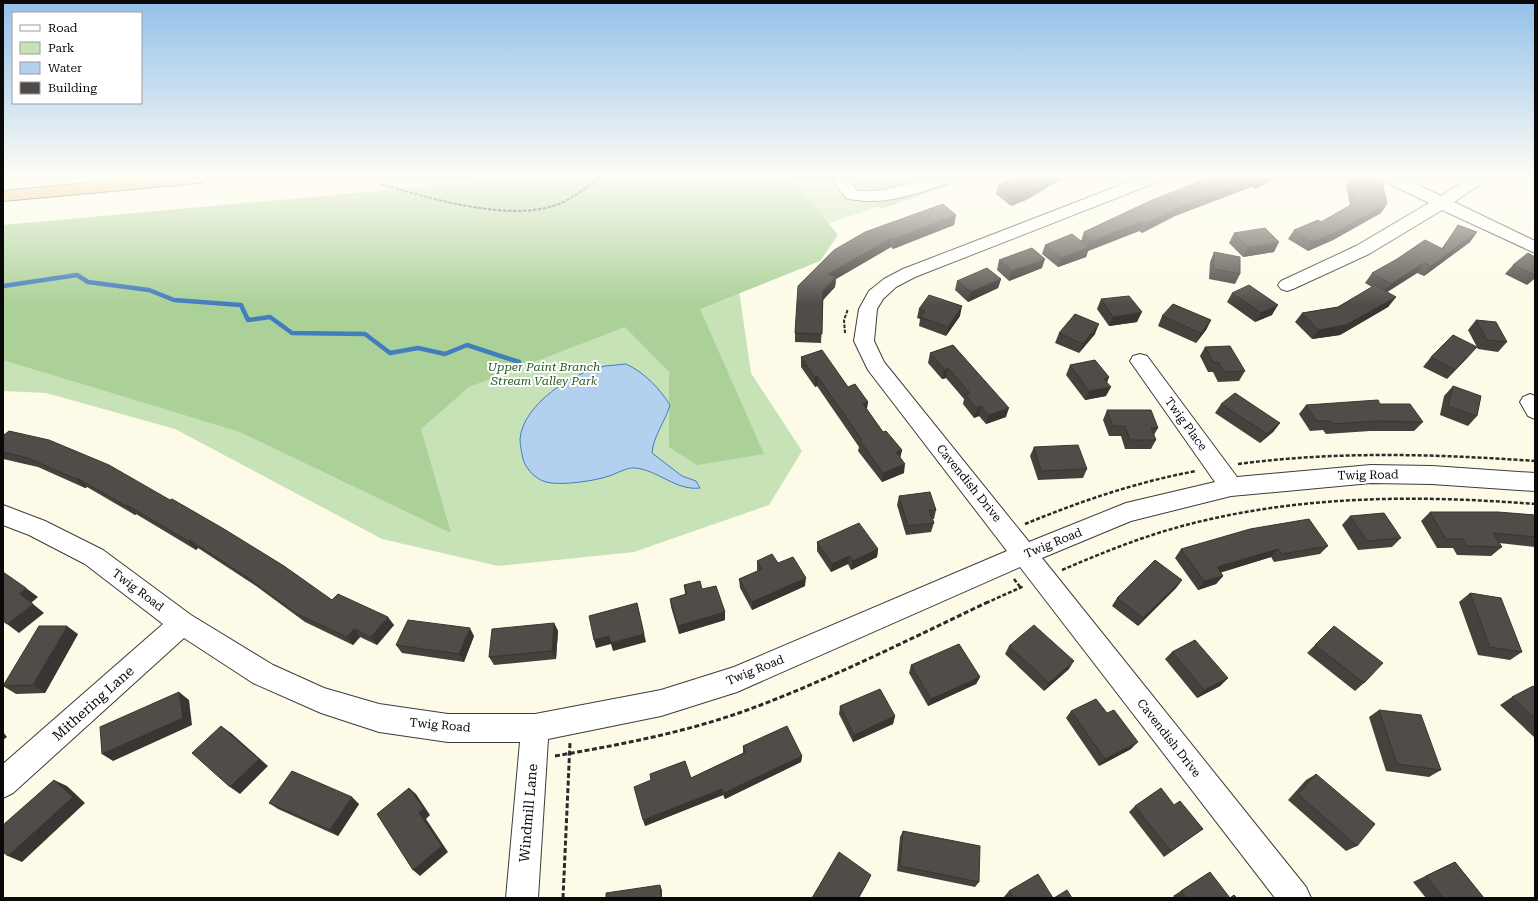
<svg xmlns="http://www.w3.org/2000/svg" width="1538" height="901" viewBox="0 0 1538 901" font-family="'Roboto Serif',serif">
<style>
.green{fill:#c8e2b7}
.forest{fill:#abd198}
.water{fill:#b3d1ee;stroke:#427ebd}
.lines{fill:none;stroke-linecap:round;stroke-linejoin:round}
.stream{stroke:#427ebd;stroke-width:4.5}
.minor-casing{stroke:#3c3c3c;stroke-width:2}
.highway-casing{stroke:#1a1a1a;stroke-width:2}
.path-far2{stroke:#2b2b2b;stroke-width:2;stroke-dasharray:3.5 1.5;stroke-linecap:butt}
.path-far1{stroke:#2b2b2b;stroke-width:2.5;stroke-dasharray:4 2;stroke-linecap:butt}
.path{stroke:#2b2b2b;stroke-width:3;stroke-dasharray:5 2.5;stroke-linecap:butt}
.minor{fill:#fff;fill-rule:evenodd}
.highway{fill:#e4ab5f;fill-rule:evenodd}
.wall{fill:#46413d}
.shaded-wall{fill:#393532}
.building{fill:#514c47;stroke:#393532}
.labels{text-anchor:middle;stroke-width:4;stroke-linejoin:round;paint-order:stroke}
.park-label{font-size:12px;font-style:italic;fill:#275922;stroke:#fff}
.street-label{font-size:12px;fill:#090909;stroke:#fff}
.near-street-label{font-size:14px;fill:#090909;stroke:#fff}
</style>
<rect width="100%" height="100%" fill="#fdfbe8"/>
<path class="green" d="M622 178H961L734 256 751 373 802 451 769 505 634 552 498 566 382 539 175 429 46 393 3 391V240Z"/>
<g class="forest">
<path d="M519 178H792L838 235 820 261 700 309 764 454 697 465 669 447V372L625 327 469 387 421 429 451 533 240 432 3 360V225Z"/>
<path d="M855 178H970L881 209Z"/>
</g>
<path class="water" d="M626 364C644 372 660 389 670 405 665 422 653 437 652 453L682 476 696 481 700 488C676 491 658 470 635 468 627 467 616 474 609 476 595 481 560 486 546 482 534 479 523 466 522 454 521 449 520 444 520 439 523 404 573 372 605 366 612 365 619 365 626 364Z"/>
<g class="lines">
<path class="stream" d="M3 286 77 275 88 282 149 290 174 300 241 305 248 320 270 317 292 333 365 334 390 353 418 348 445 354 467 345 519 362"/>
<defs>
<g id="minor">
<path d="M831 178H848L857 191C886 193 904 184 931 179 938 177 948 178 956 178 952 184 942 185 936 187 908 197 876 206 846 198Z"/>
<path d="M1139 178H1162L1160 181 915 277 896 287 883 299 877 309 874 341 884 362 1029 542 1126 503 1215 482 1130 361 1133 356 1140 354 1147 356 1237 477 1371 465 1432 466 1535 473V491L1432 484 1371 483 1231 496 1131 521 1042 558 1306 887 1311 898H1275L1020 567 737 692 661 716 548 739 538 898H506L520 742H448L379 732 321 713 253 683 184 638 13 793 3 798V764L163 624 85 564 29 535 3 525V505L45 521 103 550 191 615 273 665 324 688 379 704 448 714H535L661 690 734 667 1007 551 868 370 854 341 859 309 869 291 884 279 903 269Z"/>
<path d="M1382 178H1404L1441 196 1469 178H1489L1454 202 1535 241V253L1442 210 1369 254 1293 289 1287 291 1281 289 1278 285 1281 281 1356 246 1429 203 1384 181Z"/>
<path d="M1530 394 1535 396V419L1528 416 1520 402 1523 397Z"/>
</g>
<path id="highway" d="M142 178H207L205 181 199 183 3 201V191Z"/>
</defs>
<use href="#minor" class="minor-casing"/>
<use href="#highway" class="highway-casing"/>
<g class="path-far2">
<path d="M381 184C429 198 513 224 561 203 575 197 588 186 600 178"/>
<path d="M845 333 844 320 848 309"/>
</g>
<g class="path-far1">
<path d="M1238 464C1337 451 1435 454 1535 461"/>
<path d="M1025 524C1081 501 1137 482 1196 471"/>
<path d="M1062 570C1104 552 1146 535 1190 524 1303 495 1419 495 1535 504"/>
<path d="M1014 579 1021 588"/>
<path d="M986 603 1024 586"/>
</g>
<g class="path">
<path d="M555 756C624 744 693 731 758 706 837 676 912 638 988 602"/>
<path d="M563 898 570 743"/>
</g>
<use href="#minor" class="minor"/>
<use href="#highway" class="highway"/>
</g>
<g class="wall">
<path d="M1016 178H1063L1026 200 1011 206 996 194 998 185Z"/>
<path d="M1208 178H1277L1255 189 1251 187 1175 216 1142 233 1139 231 1088 251 1086 257 1058 267 1042 254 1045 245 1081 241 1084 232Z"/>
<path d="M1350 178H1368L1381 213 1333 240 1308 251 1288 239 1294 230 1321 222 1350 205 1346 185Z"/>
<path d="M956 215 954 225 893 249 891 247 836 279 835 287 823 300 821 343 795 342V333L834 250Z"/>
<path d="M1458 225 1477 232 1470 242 1424 276 1417 273 1387 292 1396 297 1388 307 1340 335 1312 339 1295 322 1302 313 1338 307 1372 287 1365 283 1372 273 1442 248 1451 235Z"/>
<path d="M1234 233 1274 252 1243 257 1229 243Z"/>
<path d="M1214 252 1240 274 1235 284 1209 279 1210 262Z"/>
<path d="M1535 257V278L1527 285 1505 274 1513 265Z"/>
<path d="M999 260 1042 268 1009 281 997 270Z"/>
<path d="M1001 279 998 288 968 302 955 290 957 281Z"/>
<path d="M1232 293 1272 315 1255 322 1227 302Z"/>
<path d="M1101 299 1137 322 1109 326 1097 309Z"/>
<path d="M919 309 960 316 946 336 919 326 920 319 917 318Z"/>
<path d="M1162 316 1211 320 1206 330 1196 343 1158 326Z"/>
<path d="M1476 320 1507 342 1498 352 1478 349 1468 330Z"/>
<path d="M1059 333 1095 334 1079 353 1055 343Z"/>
<path d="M953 345 1006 417 986 424 979 416 974 418 963 404 964 399 946 378 942 379 928 363 930 353Z"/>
<path d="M1205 347 1245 371 1239 381 1218 382 1213 372H1208L1200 356Z"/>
<path d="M801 357 848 387 868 402 867 409 883 432 902 450 900 457 904 473 882 482 858 451 859 447 817 386 815 387 801 367Z"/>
<path d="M1431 357H1468L1447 379 1423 367Z"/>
<path d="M1070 365 1109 377 1107 382 1106 396 1085 400 1066 375Z"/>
<path d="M1453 386 1477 416 1468 426 1440 415 1444 396Z"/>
<path d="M1221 404 1280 423 1273 432 1260 443 1215 413Z"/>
<path d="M1380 404 1423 422 1414 431H1370L1326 434 1323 430 1310 431 1299 414 1306 405Z"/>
<path d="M1107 410 1158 428 1154 435 1156 440 1151 449H1125L1121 436H1109L1103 420Z"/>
<path d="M3 434 332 600 394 625 377 645 360 637 353 645 305 622 256 586 198 548 196 550 136 514 135 515 87 487 85 488 38 467 3 459Z"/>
<path d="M1034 447 1087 469 1083 478 1038 480 1030 456Z"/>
<path d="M899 496 936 510 934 519H932L934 523 931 532 906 535 897 505Z"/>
<path d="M1430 512 1535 515V547L1499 543 1502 547 1491 556 1457 555 1453 548H1437L1421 521Z"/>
<path d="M1350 516 1401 538 1392 547 1358 550 1342 525Z"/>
<path d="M817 542 878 549 877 557 851 570 848 564 831 572 817 551Z"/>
<path d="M1328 546 1320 554 1274 562 1271 557 1221 572 1223 576 1216 584 1198 590 1175 558 1181 549Z"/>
<path d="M757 561 778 563 805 586 752 610 740 588 739 579 758 571 757 570Z"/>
<path d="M1182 580 1176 588 1138 626 1112 606 1117 598Z"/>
<path d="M684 585 702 589 725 612V620L679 634 671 607 670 599 685 594Z"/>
<path d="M1470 593 1522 652 1510 660 1478 655 1459 602Z"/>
<path d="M554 623 558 631 556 659 494 665 489 657Z"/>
<path d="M1334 626 1364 683 1355 691 1307 653Z"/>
<path d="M78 634 45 693 16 694 3 686Z"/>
<path d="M474 636 464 662 402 653 396 645Z"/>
<path d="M1009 646 1069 669 1044 691 1005 654Z"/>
<path d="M1172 652 1228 678 1220 686 1197 698 1165 659Z"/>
<path d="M911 665 980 677 976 684 928 706 909 673Z"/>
<path d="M1535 688V738L1500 705 1512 697Z"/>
<path d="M840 706 895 716 893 724 853 742 839 714Z"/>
<path d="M1379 710 1441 770 1429 777 1386 771 1369 717Z"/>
<path d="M1071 711 1131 749 1099 766 1066 718Z"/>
<path d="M743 746 802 756 801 762 725 799 723 795 645 826 691 778 743 753Z"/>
<path d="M1316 774 1357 846 1346 851 1288 800 1306 780Z"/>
<path d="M269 803 359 804 338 836 278 809Z"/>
<path d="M1174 805 1203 829 1164 857 1129 812 1135 806Z"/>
<path d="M903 831 979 882 975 887 897 871 900 837Z"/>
<path d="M1455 862 1484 898H1426L1413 882 1442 868Z"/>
<path d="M1202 877 1230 898 1234 895 1237 898H1175L1173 896Z"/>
<path d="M1009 891 1053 898H1003Z"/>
</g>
<g class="shaded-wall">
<path d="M1050 178H1063L1026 200 1011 206 1013 196Z"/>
<path d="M1254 178H1256L1251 187 1175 216 1142 233 1146 223 1180 207Z"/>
<path d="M1263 178H1277L1255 189 1260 180Z"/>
<path d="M1387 204 1381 213 1333 240 1308 251 1313 242Z"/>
<path d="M956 215 954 225 893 249 894 239Z"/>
<path d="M1143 221 1139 231 1088 251 1086 257 1058 267 1061 258 1087 248 1089 242Z"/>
<path d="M1477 232 1470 242 1424 276 1431 266Z"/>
<path d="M892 238 891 247 836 279 835 287 822 301 823 291 828 274Z"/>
<path d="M1279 242 1274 252 1243 257 1248 247Z"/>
<path d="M1045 259 1042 268 1009 281 1012 271Z"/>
<path d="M1424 263 1417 273 1384 294 1391 284Z"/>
<path d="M1535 276V278L1527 285Z"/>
<path d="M1001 279 998 288 968 302 971 292Z"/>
<path d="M1396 297 1388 307 1340 335 1312 339 1318 330Z"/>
<path d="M1278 305 1272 315 1255 322 1261 313Z"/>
<path d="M962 306 960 316 946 336 948 327Z"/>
<path d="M1142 312 1137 322 1109 326 1113 317Z"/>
<path d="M1211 320 1206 330 1196 343 1201 333Z"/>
<path d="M1099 324 1095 334 1079 353 1083 344Z"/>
<path d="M1477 347 1468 357 1447 379 1455 370Z"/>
<path d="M948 368 946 378 942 379 945 370Z"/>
<path d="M815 377H818L817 386 815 387Z"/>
<path d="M1109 377 1105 387 1104 379Z"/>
<path d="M1111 387 1106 396 1085 400 1089 391Z"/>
<path d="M868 402 866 411 863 404Z"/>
<path d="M981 406 979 416 974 418 977 408Z"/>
<path d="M1009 408 1006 417 986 424 989 415Z"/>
<path d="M1280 423 1273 432 1260 443 1267 434Z"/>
<path d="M902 450 900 459 896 452Z"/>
<path d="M905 464 904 473 882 482 883 473Z"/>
<path d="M77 478 87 487 85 488 76 479Z"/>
<path d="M127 505 136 514 135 515 126 506Z"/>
<path d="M190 540 198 548 196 550 188 541Z"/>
<path d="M878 549 877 557 851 570 853 561Z"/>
<path d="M1278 549 1271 557 1210 576 1217 567Z"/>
<path d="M849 556 848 564 831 572 832 564Z"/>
<path d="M1223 576 1216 584 1198 590 1204 581Z"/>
<path d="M806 578 805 586 752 610V602Z"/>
<path d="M1182 580 1176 588 1138 626 1143 618Z"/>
<path d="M26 588 38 597 31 603 19 594Z"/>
<path d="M637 603 646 642 613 651 611 644 596 648 594 640Z"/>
<path d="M33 604 44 613 19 633 7 624Z"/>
<path d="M725 612V620L679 634 678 626Z"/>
<path d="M388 617 394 625 377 645 371 637Z"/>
<path d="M554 623 558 631 556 659 552 651Z"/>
<path d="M67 626 78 634 45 693 33 685Z"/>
<path d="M470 628 474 636 464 662 459 654Z"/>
<path d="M354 629 360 637 353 645 347 637Z"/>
<path d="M1074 661 1069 669 1044 691 1049 683Z"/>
<path d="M980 677 976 684 928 706 931 699Z"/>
<path d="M1228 678 1220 686 1197 698 1204 690Z"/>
<path d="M179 692 189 700 192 725 113 761 102 754Z"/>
<path d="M895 716 893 724 853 742 854 735Z"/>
<path d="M221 726 231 733 268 766 240 794 230 787Z"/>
<path d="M3 732 7 737 3 740Z"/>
<path d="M1138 742 1131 749 1099 766 1105 759Z"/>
<path d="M802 756 801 762 725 799 724 793Z"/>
<path d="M54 780 67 786 85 803 22 862 8 856Z"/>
<path d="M409 788 416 794 430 815 426 819 448 852 420 876 413 870 419 813Z"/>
<path d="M722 789 723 795 645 826 643 820Z"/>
<path d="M352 797 359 804 338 836 330 830Z"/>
<path d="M871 875 869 880 859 898H858Z"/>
<path d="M660 885 662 890V898H661Z"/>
</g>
<g class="building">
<path d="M1016 178H1050L1029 191 1013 196 998 185Z"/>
<path d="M1208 178H1254L1180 207 1146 223 1143 221 1089 242 1084 232 1152 200Z"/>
<path d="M1352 178H1368L1382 181 1387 204 1339 231 1313 242 1294 230 1318 220 1321 222 1356 202Z"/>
<path d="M943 204 956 215 894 239 892 238 828 274 836 277 823 291 822 334 795 333 798 286 834 250 865 232Z"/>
<path d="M1458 225 1477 232 1431 266 1424 263 1391 284 1372 273 1397 259 1425 240 1443 249Z"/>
<path d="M1265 228 1279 242 1248 247 1234 233Z"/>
<path d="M1072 234 1089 247 1061 258 1045 245Z"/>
<path d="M1032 248 1045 259 1012 271 999 260Z"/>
<path d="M1214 252 1240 257V274L1214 269Z"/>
<path d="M1528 253 1535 257V275L1513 265Z"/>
<path d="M987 268 1001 279 971 292 957 281Z"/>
<path d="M1249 285 1278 305 1261 313 1232 293Z"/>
<path d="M1375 285 1396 297 1346 325 1318 330 1302 313 1338 307Z"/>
<path d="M929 295 962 306 948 327 920 317 925 311 919 309Z"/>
<path d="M1129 296 1142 312 1113 317 1101 299Z"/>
<path d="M1173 304 1211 320 1201 333 1162 316Z"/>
<path d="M1075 314 1099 324 1083 344 1059 333Z"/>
<path d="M1476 320 1496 322 1507 342 1487 340Z"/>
<path d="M1453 335 1477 347 1455 370 1431 357Z"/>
<path d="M953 345 1009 408 989 415 981 406 977 408 965 395 970 393 948 368 945 370 930 353Z"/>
<path d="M1230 346 1245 371 1224 372 1218 362 1214 363 1205 347Z"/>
<path d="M822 350 848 387 855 384 868 402 863 404 883 432 886 431 902 450 896 452 905 464 883 473 860 441 862 440 818 377H815L801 357Z"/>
<path d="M1095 360 1109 377 1104 379 1111 387 1089 391 1070 365Z"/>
<path d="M1453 386 1481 396 1477 416 1448 406Z"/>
<path d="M1235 393 1280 423 1267 434 1221 404Z"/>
<path d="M1378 400 1380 404H1410L1423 422 1378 421 1333 424 1330 421H1317L1306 405Z"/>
<path d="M1107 410H1151L1158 428H1151L1156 440H1130L1125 426H1113Z"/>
<path d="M9 431 49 440 109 465 170 500 172 499 224 529 284 566 332 600 338 594 388 617 371 637 354 629 347 637 297 614 248 578 190 540 188 541 127 505 126 506 77 478 76 479 28 458 3 452V434L4 435Z"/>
<path d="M1078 445 1087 469 1041 471 1034 447Z"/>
<path d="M930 492 936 510H929L934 523 908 526 899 496Z"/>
<path d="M1430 512H1498L1535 515V537L1493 533 1502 547 1467 546 1463 539H1446Z"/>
<path d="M1384 513 1401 538 1367 541 1350 516Z"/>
<path d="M1309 519 1328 546 1282 554 1278 549 1217 567 1223 576 1204 581 1181 549 1250 529Z"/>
<path d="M859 523 878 549 853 561 849 556 832 564 817 542Z"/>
<path d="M772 554 778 563 793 557 806 578 752 602 739 579 762 569 757 561Z"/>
<path d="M1155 560 1182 580 1143 618 1117 598Z"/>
<path d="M3 572 26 588 19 594 33 604 7 624 3 621Z"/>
<path d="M700 581 702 589 716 586 725 612 678 626 670 599 687 594 684 585Z"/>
<path d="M1470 593 1501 598 1522 652 1490 647Z"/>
<path d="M637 603 644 634 611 643 609 636 594 640 589 616Z"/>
<path d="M408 620 470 628 459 654 396 645Z"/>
<path d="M554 623 552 651 489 657 492 629Z"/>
<path d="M1034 625 1074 661 1049 683 1009 646Z"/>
<path d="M39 626H67L33 685 3 686Z"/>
<path d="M1334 626 1383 663 1364 683 1315 645Z"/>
<path d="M1195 640 1228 678 1204 690 1172 652Z"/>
<path d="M959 644 980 677 931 699 911 665Z"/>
<path d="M1533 686 1535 688V719L1512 697Z"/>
<path d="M880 689 895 716 854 735 840 706Z"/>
<path d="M179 692 183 718 102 754 100 727Z"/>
<path d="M1096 699 1107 713 1114 710 1138 742 1105 759 1071 711Z"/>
<path d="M1379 710 1421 715 1441 770 1397 764Z"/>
<path d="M221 726 259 759 230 787 192 753Z"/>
<path d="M787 726 802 756 724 793 722 789 643 820 634 787 651 780 650 774 685 761 691 778 746 752 743 746Z"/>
<path d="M292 771 352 797 330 830 269 803Z"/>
<path d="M1316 774 1375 824 1357 846 1298 794Z"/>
<path d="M54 780 73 797 8 856 3 852V825Z"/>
<path d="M409 788 424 809 419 813 442 846 413 870 377 814Z"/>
<path d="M1161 788 1174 805 1180 801 1203 829 1171 851 1135 806Z"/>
<path d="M903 831 980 846 979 882 900 866Z"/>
<path d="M839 852 871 875 858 898H812Z"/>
<path d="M1455 862 1484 898H1443L1426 876Z"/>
<path d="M1210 872 1230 898H1186L1181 891Z"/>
<path d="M1038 874 1053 898H1014L1009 891Z"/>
<path d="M660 885 661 898H606V893Z"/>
<path d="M1067 890 1072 898H1054Z"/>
<path d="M1234 895 1237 898H1230Z"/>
</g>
<linearGradient id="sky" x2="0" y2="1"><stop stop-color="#93c0ea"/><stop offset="0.58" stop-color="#fefdf5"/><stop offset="1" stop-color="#fefdf5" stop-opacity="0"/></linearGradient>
<rect width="1538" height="305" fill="url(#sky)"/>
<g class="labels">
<g class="park-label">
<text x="544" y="371">Upper Paint Branch<tspan x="544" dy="14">Stream Valley Park</tspan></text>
</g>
<g class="street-label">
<text transform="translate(1186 424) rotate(54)" y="4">Twig Place</text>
<text transform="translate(1368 475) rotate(-1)" y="4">Twig Road</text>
<text transform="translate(969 483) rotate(51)" y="4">Cavendish Drive</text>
<text transform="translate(1053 543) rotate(-22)" y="4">Twig Road</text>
<text transform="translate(138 590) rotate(37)" y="4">Twig Road</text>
<text transform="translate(755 670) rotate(-22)" y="4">Twig Road</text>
<text transform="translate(440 725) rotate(5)" y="4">Twig Road</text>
<text transform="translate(1169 738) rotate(52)" y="4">Cavendish Drive</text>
</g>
<g class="near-street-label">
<text transform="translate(93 703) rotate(-42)" y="5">Mithering Lane</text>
<text transform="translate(528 813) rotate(-85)" y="5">Windmill Lane</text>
</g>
</g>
<rect width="1538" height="901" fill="none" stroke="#090909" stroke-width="8"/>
<rect x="12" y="12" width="130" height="92" fill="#ffffff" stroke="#9d9d9d"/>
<rect x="20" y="25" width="20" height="6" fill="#ffffff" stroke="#9d9d9d"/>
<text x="48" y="32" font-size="12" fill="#090909">Road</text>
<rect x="20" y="42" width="20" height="12" fill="#c8e2b7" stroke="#9d9d9d"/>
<text x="48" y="52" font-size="12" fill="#090909">Park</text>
<rect x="20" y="62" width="20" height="12" fill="#b3d1ee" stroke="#9d9d9d"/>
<text x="48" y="72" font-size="12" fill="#090909">Water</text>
<rect x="20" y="82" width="20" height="12" fill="#514c47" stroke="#9d9d9d"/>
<text x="48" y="92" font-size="12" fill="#090909">Building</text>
</svg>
